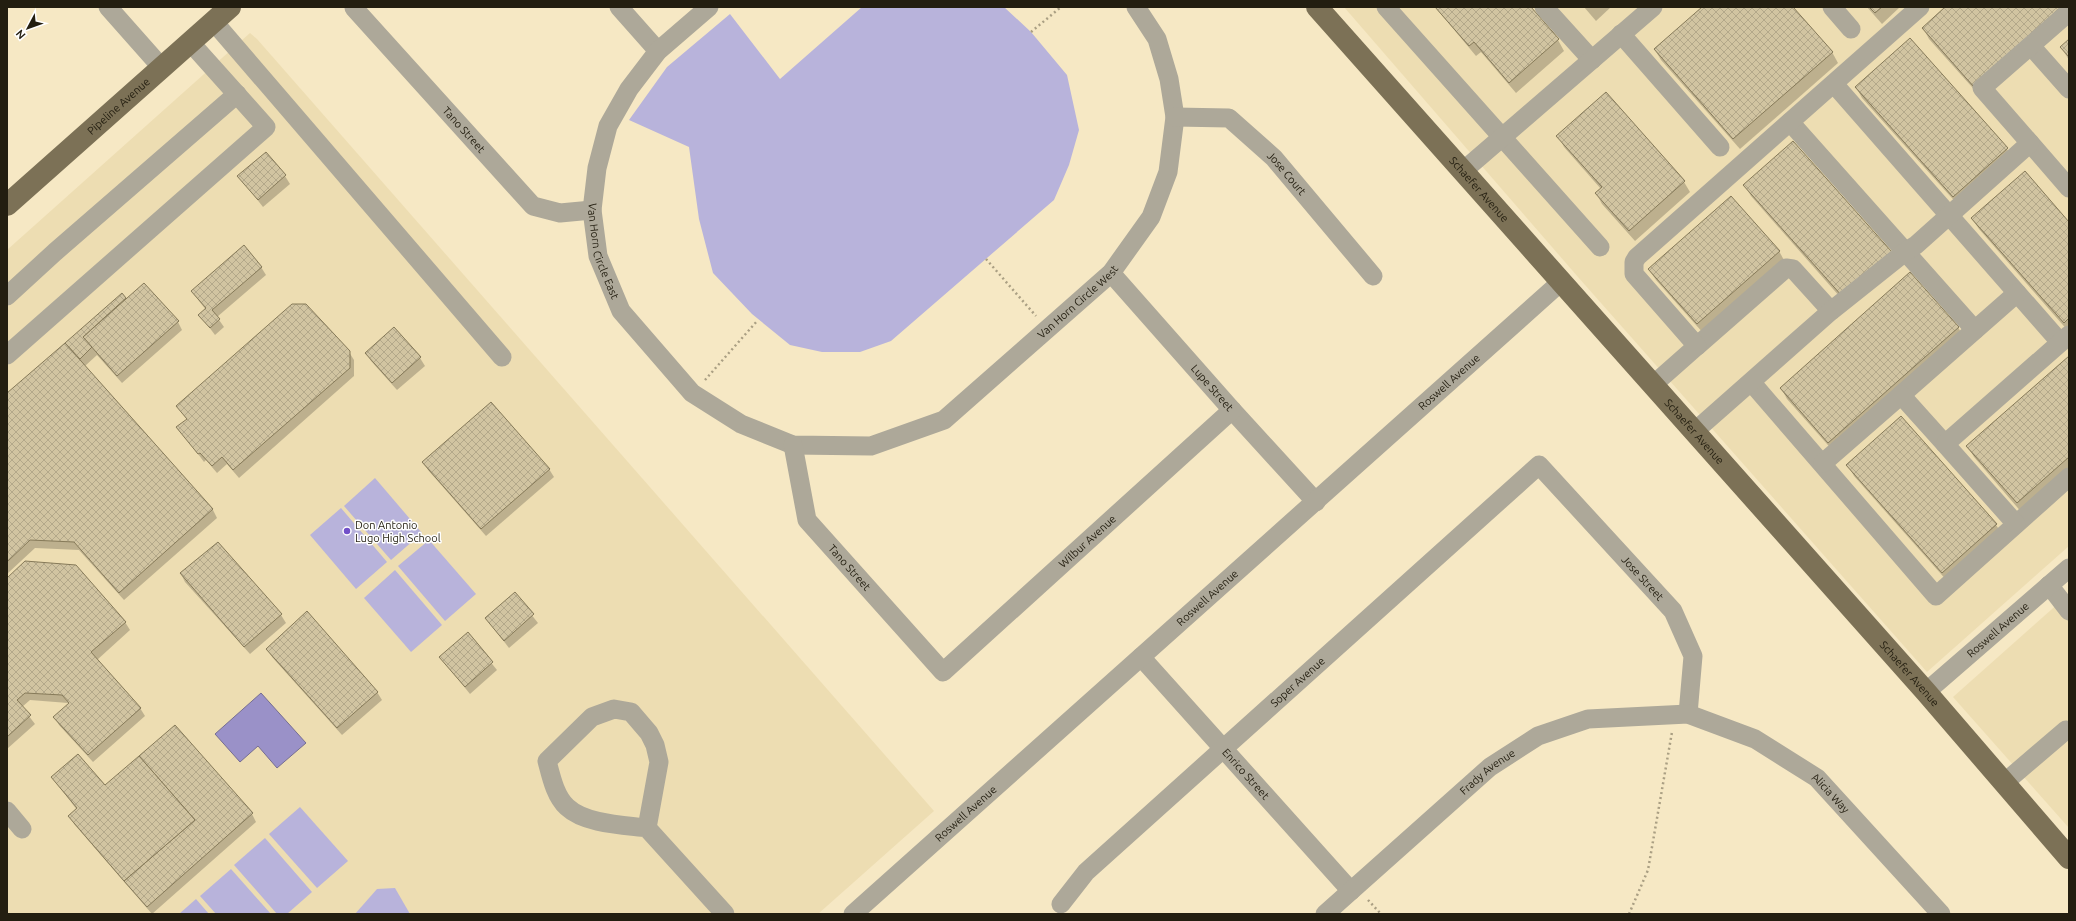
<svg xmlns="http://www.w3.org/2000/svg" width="2076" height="921" viewBox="0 0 2076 921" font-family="Ubuntu,sans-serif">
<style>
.built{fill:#edddb2}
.green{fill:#b8b3db}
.water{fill:#9a91c8;stroke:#766e91}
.shadow{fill:#0003}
.building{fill:url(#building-cross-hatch);stroke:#867a59}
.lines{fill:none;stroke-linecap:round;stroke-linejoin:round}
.path{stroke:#aa9f83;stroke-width:2.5;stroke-dasharray:2 3;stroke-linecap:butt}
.minor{stroke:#ada899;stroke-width:19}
.major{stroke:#7c7156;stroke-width:22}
.poi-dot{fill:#7150c9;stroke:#fff;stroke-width:1.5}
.labels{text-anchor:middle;stroke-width:3;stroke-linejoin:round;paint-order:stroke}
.street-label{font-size:11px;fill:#231e10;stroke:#fff}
.poi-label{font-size:11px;fill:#231e10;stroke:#fff;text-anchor:start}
</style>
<defs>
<pattern id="building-cross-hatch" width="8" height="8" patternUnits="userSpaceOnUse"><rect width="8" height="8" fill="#d1c4a1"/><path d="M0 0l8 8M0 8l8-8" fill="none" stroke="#b3a88a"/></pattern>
</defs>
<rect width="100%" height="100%" fill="#f6e8c4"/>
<g class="built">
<path d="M1344 7H2069V546L1927 672 1578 277Z"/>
<path d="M250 33 257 39 934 811 818 914H7V250Z"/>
<path d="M2069 594V828L1953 697Z"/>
</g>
<g class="green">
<path d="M862 7H1004L1031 32 1067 75 1079 130 1069 165 1054 200 891 341 860 352H822L790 345 752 314 713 273 699 219 689 147 629 120 667 67 730 14 780 79Z"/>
<path d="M375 478 422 533 391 560 344 506Z"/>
<path d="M341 508 387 562 356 589 310 535Z"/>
<path d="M429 540 476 594 445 621 398 566Z"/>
<path d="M395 570 442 625 411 652 364 598Z"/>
<path d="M300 807 348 861 317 888 269 834Z"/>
<path d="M265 838 312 892 287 914H277L234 865Z"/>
<path d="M231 869 271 914H216L200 896Z"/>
<path d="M395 888 410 914H355L377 889Z"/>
<path d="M196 899 209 914H179Z"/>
</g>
<path class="water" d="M261 693 306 743 277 768 258 746 240 762 215 734Z"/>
<g class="shadow">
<path d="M1435 7H1530L1558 40 1564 51 1516 93 1481 52 1476 56Z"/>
<path d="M1584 7H1611L1596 21Z"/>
<path d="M1703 7H1792L1832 52 1838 63 1740 149 1661 60 1655 50Z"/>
<path d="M1867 7H1900L1882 24Z"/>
<path d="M1947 7 1980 96 1929 39 1923 28Z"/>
<path d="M1910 39 2007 149 2013 160 1960 207 1862 98 1856 87Z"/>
<path d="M2069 40V60L2061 47Z"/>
<path d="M1606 93 1684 182 1690 192 1635 241 1602 204 1596 193 1601 189 1564 147 1558 136Z"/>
<path d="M239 176H285L290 184 263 207Z"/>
<path d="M1744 185 1897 263 1848 306 1751 196Z"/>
<path d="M1972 219 2069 223V332L1979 229Z"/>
<path d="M1779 251 1785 262 1704 334 1656 280 1649 270Z"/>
<path d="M261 267 266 275 217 317 224 327 215 335 200 315 206 310 192 292Z"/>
<path d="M122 295 126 300 178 322 182 330 122 383 97 355 85 366 213 510 217 518 124 600 79 550 35 548 7 574V395Z"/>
<path d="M1958 327 1964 338 1835 453 1787 399 1781 388Z"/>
<path d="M349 352 354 360V376L239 478 227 464 217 473 206 460 204 462 178 427 187 420 178 406Z"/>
<path d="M366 353 420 358 425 366 397 390 371 361Z"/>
<path d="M2069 357V473L2023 514 1974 457 1968 447Z"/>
<path d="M1901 418 1996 525 2003 535 1949 583 1854 476 1848 466Z"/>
<path d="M424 462 549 469 554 477 486 536 428 470Z"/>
<path d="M181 574 281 615 286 623 250 654 185 582Z"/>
<path d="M7 579 125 622 130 630 97 660 140 708 145 716 93 762 59 725 55 717 69 704 68 703 30 700 22 707 35 724 7 749Z"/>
<path d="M515 594 538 623 509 648 486 618Z"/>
<path d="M468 634 497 670 470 694 440 657Z"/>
<path d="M267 649 377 692 382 700 342 735 272 657Z"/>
<path d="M52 777 252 814 256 822 152 914 74 824 69 816 77 810Z"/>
</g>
<g class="building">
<path d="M1435 7H1531L1559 39 1509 83 1474 42 1469 46Z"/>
<path d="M1702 7H1793L1833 52 1733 139 1654 49Z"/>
<path d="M1869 7H1882L1875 13Z"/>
<path d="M1945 7H2061L1973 86 1922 28Z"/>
<path d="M1910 38 2008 148 1953 197 1855 87Z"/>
<path d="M2069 39V57L2060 47Z"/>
<path d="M1606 92 1685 181 1629 231 1595 193 1602 187 1556 136Z"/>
<path d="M1793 141 1892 252 1842 296 1743 185Z"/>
<path d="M266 152 286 175 258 200 237 176Z"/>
<path d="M2025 171 2069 222V318L2064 323 1971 218Z"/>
<path d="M1731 196 1780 251 1697 324 1648 269Z"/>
<path d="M244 245 262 267 212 310 220 319 210 328 198 315 206 308 191 291Z"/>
<path d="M1910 272 1959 327 1828 443 1780 388Z"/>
<path d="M144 283 179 321 117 376 83 337Z"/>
<path d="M122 293 126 298 83 337 92 347 80 359 65 343Z"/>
<path d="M292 304H306L350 351V368L233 470 222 457 212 466 200 453 198 454 176 427 187 419 176 406Z"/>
<path d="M394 327 421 357 392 383 365 353Z"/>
<path d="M65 343 213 509 119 593 74 542 30 540 7 562V393Z"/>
<path d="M2069 356V457L2017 503 1966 446Z"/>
<path d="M491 402 550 469 481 529 422 462Z"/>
<path d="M1901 416 1997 524 1942 573 1846 465Z"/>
<path d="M218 542 282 614 244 647 180 573Z"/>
<path d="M25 561 76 565 126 622 91 652 141 708 88 755 53 717 69 703 62 695 25 693 17 700 31 715 7 737V578Z"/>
<path d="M515 592 534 614 504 641 485 618Z"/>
<path d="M307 611 378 692 337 728 266 649Z"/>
<path d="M468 632 493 662 465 687 439 657Z"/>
<path d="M175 725 253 813 147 907 124 881 195 820 139 756Z"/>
<path d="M78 754 105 785 139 756 195 820 124 881 68 816 77 808 51 777Z"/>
</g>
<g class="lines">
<g class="path">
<path d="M1031 32 1061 7"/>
<path d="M986 259 1036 316"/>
<path d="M705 380 758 320"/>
<path d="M1368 900 1381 914"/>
<path d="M1629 914 1648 870 1672 732"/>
</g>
<g class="minor">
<path d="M108 7 162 68"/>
<path d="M619 7 658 51"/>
<path id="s1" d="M709 7 658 51 629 89 608 126 597 168 592 210 598 256 621 311 692 393 741 424 793 445 871 446 944 420 1111 273 1151 217 1168 172 1175 117 1169 79 1157 39 1136 7"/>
<path d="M1386 7 1600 247"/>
<path d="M1544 7 1592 60"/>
<path d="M1832 7 1851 29"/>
<path id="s2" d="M354 8 533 206 560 213 592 210"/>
<path d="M214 22 502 357"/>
<path d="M1621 34 1720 147"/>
<path d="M2031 46 2069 89"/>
<path d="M1834 84 2060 342"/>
<path id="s3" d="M1175 117 1229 118 1274 158 1373 276"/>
<path d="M1790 122 1975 330"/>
<path d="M2030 143 2069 188"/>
<path d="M1463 171 1653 7"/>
<path id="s4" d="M1111 273 1232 410 1316 502"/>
<path d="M7 296 55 252 237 94"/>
<path d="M1697 346 1786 268 1793 269 1831 311"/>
<path d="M7 355 266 127 190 42"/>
<path d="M1752 383 1936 596 2069 477"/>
<path d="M1654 384 1697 346 1634 274V262L1637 257 1920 7"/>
<path d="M1901 395 2017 293"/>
<path d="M1695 431 1831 311 1905 252 1916 245 2030 143 1982 88 2069 12"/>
<path id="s5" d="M793 445 807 520 943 672 1232 410"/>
<path d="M1823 463 1901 395 1945 444"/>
<path d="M2016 524 1945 444 2069 335"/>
<path d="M2049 585 2069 611"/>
<path id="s6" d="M1141 657 1351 891"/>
<path id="s7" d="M1926 692 2069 568"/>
<path d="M2004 783 2066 730"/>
<path d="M7 811 22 829"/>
<path d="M647 828 659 762 655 745 649 733 631 712 614 709 592 717 547 761C551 776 555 796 567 807 585 824 623 825 647 828L725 914"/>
<path id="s8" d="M1061 904 1086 872 1539 465 1673 611 1693 656 1688 714"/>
<path id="s9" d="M853 914 1562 281"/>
<path id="s10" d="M1325 914 1490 767 1538 736 1588 719 1688 714 1755 739 1817 778 1941 914"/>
</g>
<g class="major">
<path id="s11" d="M1317 7 1926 692 2069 858"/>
<path id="s12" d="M7 205 230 7"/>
</g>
</g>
<circle class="poi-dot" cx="347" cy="531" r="4"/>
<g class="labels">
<g class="street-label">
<text dy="4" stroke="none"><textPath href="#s12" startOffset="149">Pipeline Avenue</textPath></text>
<text dy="4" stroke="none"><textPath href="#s2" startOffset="164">Tano Street</textPath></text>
<text dy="4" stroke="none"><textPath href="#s3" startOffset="134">Jose Court</textPath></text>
<text dy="4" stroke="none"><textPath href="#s11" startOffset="244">Schaefer Avenue</textPath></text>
<text dy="4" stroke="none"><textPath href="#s1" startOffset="286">Van Horn Circle East</textPath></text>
<text dy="4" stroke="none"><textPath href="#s1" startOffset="906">Van Horn Circle West</textPath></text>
<text dy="4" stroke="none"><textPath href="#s9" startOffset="799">Roswell Avenue</textPath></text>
<text dy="4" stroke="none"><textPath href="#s4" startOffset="153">Lupe Street</textPath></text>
<text dy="4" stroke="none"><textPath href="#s11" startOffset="568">Schaefer Avenue</textPath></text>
<text dy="4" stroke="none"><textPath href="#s5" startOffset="475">Wilbur Avenue</textPath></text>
<text dy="4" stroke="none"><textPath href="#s5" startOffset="140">Tano Street</textPath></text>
<text dy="4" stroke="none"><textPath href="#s8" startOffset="803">Jose Street</textPath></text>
<text dy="4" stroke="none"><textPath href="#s9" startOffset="475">Roswell Avenue</textPath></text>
<text dy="4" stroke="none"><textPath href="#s7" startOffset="95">Roswell Avenue</textPath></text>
<text dy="4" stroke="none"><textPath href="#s11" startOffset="892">Schaefer Avenue</textPath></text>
<text dy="4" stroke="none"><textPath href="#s8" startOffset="325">Soper Avenue</textPath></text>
<text dy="4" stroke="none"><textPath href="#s10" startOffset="216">Frady Avenue</textPath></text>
<text dy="4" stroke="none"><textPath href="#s6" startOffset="157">Enrico Street</textPath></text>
<text dy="4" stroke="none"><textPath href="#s10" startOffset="596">Alicia Way</textPath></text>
<text dy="4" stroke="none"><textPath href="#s9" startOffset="151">Roswell Avenue</textPath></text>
</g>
<g class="poi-label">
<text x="355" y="529">Don Antonio<tspan x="355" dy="13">Lugo High School</tspan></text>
</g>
</g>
<rect width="2076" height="921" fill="none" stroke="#231e10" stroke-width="16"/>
<g transform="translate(28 28) rotate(229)" stroke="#ffffff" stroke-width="3" paint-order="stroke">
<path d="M0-3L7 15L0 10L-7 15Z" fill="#231e10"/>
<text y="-6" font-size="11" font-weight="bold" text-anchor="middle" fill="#231e10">N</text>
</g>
</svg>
